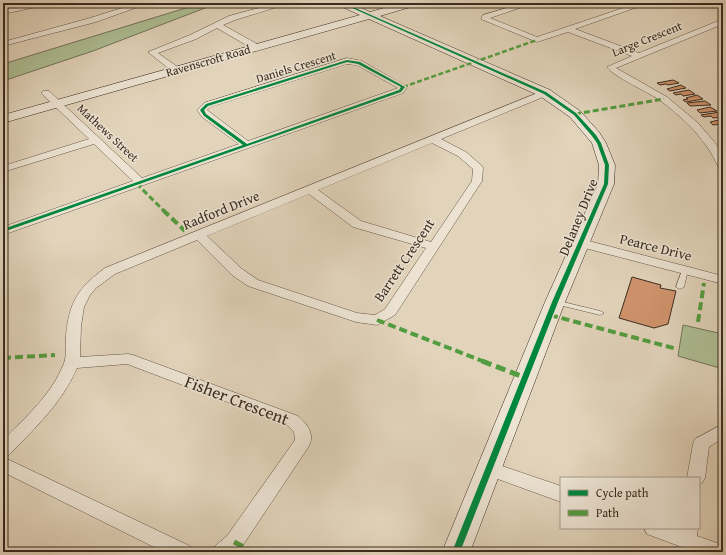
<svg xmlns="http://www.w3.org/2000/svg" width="726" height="555" viewBox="0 0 726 555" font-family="'Gentium Book Plus',serif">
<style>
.green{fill:#aebe94;stroke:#74745a}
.building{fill:#d0946d;stroke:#3a2b1f}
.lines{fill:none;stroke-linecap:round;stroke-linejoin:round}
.lane-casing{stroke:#645546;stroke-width:1}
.street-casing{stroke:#645546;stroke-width:1}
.secondary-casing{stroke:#3a2b1f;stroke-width:1}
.lane{fill:#ece3d3;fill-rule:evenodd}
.street{fill:#ece3d3;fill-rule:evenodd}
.secondary{fill:#ece3d3;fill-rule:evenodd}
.quiet-far3{stroke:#529d3f;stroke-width:2.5;stroke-dasharray:5 2.5;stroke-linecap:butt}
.quiet-far2{stroke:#529d3f;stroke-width:3;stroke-dasharray:6 3;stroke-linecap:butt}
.quiet-far1{stroke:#529d3f;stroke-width:4;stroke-dasharray:8 4;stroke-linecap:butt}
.quiet{stroke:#529d3f;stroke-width:5;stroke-dasharray:10 5;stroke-linecap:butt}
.cycleway-casing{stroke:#ece3d3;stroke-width:3}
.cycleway{fill:#00873e;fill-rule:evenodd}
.labels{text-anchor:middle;stroke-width:3;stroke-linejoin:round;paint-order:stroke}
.far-street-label{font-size:12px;fill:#3a2b1f;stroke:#ece3d3}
.street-label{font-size:14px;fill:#3a2b1f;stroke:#ece3d3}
.near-street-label{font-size:17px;fill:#3a2b1f;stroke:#ece3d3}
</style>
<rect width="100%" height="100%" fill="#e2d4bb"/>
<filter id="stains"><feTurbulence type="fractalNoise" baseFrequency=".005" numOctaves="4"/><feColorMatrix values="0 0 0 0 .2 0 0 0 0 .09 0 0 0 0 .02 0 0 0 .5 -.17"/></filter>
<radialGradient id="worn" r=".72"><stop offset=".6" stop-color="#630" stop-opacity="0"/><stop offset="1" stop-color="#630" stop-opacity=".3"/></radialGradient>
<g class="green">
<path d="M202 3H218L93 51 3 81V64Z"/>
<path d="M683 325 723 334V369L678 356Z"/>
</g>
<g class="building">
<path d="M673 80 679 83 668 85 666 84 660 85 657 83Z"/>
<path d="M681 85 686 88 670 91 667 89Z"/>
<path d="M689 90 695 94 683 96 681 94 676 95 673 93Z"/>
<path d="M697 95 703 99 686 102 683 100 688 99 686 98Z"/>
<path d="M705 101 711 105 690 106 687 103Z"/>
<path d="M710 107 717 111 700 113 697 110Z"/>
<path d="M720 112 723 117 713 118 711 116 704 117 701 115Z"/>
<path d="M723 119V124L713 125 710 122Z"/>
<path d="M632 277 661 285 660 288 676 291 668 324 654 328 619 318Z"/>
</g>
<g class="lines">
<defs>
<g id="lane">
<path d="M683 268H685L688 270 684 287 680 289 676 287Z"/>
<path d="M552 300H555L600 311 604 313 600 315 555 304H552L551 302Z"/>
</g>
<g id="street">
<path d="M33 3H47L46 5 3 14V10Z"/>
<path d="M138 3H149L96 22 3 46V42L90 18Z"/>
<path d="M278 3H290L235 20 223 25 259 45V49H253L217 28 196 39 158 53 179 68 180 70 179 72H173L148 52 190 35 229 16Z"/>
<path d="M523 3H534L490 18 537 37 638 3H649L575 29 639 53 723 19V24L616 68 667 97 698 123 716 144 723 157V169L719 168C715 161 712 153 707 147 695 129 678 114 661 101 647 91 615 78 607 67L632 56 568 32 537 42 481 19 483 15Z"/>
<path d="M347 58 362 61 407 87 403 93 3 235V227L133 181 94 144 3 172V166L89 139 43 95 41 93 43 91H49L142 178 239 144 202 117 197 110 204 103ZM347 64 357 65 398 88 248 141 207 110 210 107Z"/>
<path d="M545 90 550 93 548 95 441 139 466 152 482 166 483 168 482 181 395 315 377 325 356 322 248 286 232 275 197 240 115 274 96 288 90 295 84 307 81 326 80 357 128 354 133 355 298 416C307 424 315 433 309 446L241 548 236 552H213L215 546 227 536 295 440 294 432 286 424 127 364 77 368C62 403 35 428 9 455L3 457V440C26 417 52 394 64 363 67 355 65 345 66 336 69 302 78 288 105 268ZM432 143 458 156 473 169 472 181 431 242 361 221 318 190ZM309 194 353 227 426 248 385 309 375 315 357 313 258 280 242 269 207 236Z"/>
<path d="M581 239 723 276V284L577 246 575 243 577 240Z"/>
<path d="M723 424V438L709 447 705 478 702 483 699 484V478H687L693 444 695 439Z"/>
<path d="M3 457 190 546 192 552H164L3 472Z"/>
<path d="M490 462 561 486V502L484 474 481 469 484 464Z"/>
<path d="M644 528H676L680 529V528H698L697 536 723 545V552H695L647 534Z"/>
</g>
<path id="secondary" d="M337 3H351L370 12 401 3H418L417 5 380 16 550 90 580 111 599 132 606 143 615 165 614 184 565 302 470 552H442L545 302 598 184 599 165 592 143 570 117 540 96 369 19 3 123V115L360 15 338 5Z"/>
</defs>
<use href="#lane" class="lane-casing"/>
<use href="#street" class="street-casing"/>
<use href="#secondary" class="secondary-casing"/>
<use href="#lane" class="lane"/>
<use href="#street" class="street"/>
<use href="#secondary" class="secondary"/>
<path class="quiet-far3" d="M403 87 537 40"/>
<g class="quiet-far2">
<path d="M575 114 664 99"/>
<path d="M140 182V187L164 211"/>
</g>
<g class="quiet-far1">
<path d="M163 210 185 231"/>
<path d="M550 315 677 349"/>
<path d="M377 320 485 362"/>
<path d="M698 322 704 283"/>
<path d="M3 358 55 355"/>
</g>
<g class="quiet">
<path d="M482 361 526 378"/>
<path d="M234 542 254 552"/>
</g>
<defs>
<g id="cycleway">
<path d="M341 3H344L546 92 576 113 596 135 601 143 609 165 608 184 558 302 460 552H452L552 302 604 184 605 165 597 143 592 136 574 115 544 94Z"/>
<path d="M347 60 360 62 405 87 401 92 3 232V229L243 145 204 116 200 110 206 104ZM347 62 358 64 401 87 399 90 247 144 206 114 204 110 208 106Z"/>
</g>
</defs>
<use href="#cycleway" class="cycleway-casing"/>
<use href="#cycleway" class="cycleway"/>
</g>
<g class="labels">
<g class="far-street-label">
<text transform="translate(647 39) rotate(-22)" y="4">Large Crescent</text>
<text transform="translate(208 61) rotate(-16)" y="4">Ravenscroft Road</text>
<text transform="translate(296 67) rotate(-17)" y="4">Daniels Crescent</text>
<text transform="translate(108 133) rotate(43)" y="4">Mathews Street</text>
</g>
<g class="street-label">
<text transform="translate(221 210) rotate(-22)" y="5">Radford Drive</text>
<text transform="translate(578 217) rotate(-68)" y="5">Delaney Drive</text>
<text transform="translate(656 247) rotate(14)" y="5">Pearce Drive</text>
<text transform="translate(404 260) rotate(-56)" y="5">Barrett Crescent</text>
</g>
<g class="near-street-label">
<text transform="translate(237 400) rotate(21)" y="6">Fisher Crescent</text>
</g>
</g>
<rect width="726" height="555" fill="none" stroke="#e2d4bb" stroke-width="16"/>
<rect x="4" y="4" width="718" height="547" fill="none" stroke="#3a2b1f" stroke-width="2"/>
<rect x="8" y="8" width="710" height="539" fill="none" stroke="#3a2b1f"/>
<rect x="560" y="477" width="140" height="52" fill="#ece3d3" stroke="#a5998b"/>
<rect x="568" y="490" width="20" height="6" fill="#00873e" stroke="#a5998b"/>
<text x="596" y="497" font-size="12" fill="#3a2b1f">Cycle path</text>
<rect x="568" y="510" width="20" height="6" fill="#529d3f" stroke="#a5998b"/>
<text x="596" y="517" font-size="12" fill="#3a2b1f">Path</text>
<rect width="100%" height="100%" filter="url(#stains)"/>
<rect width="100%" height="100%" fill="url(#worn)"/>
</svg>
